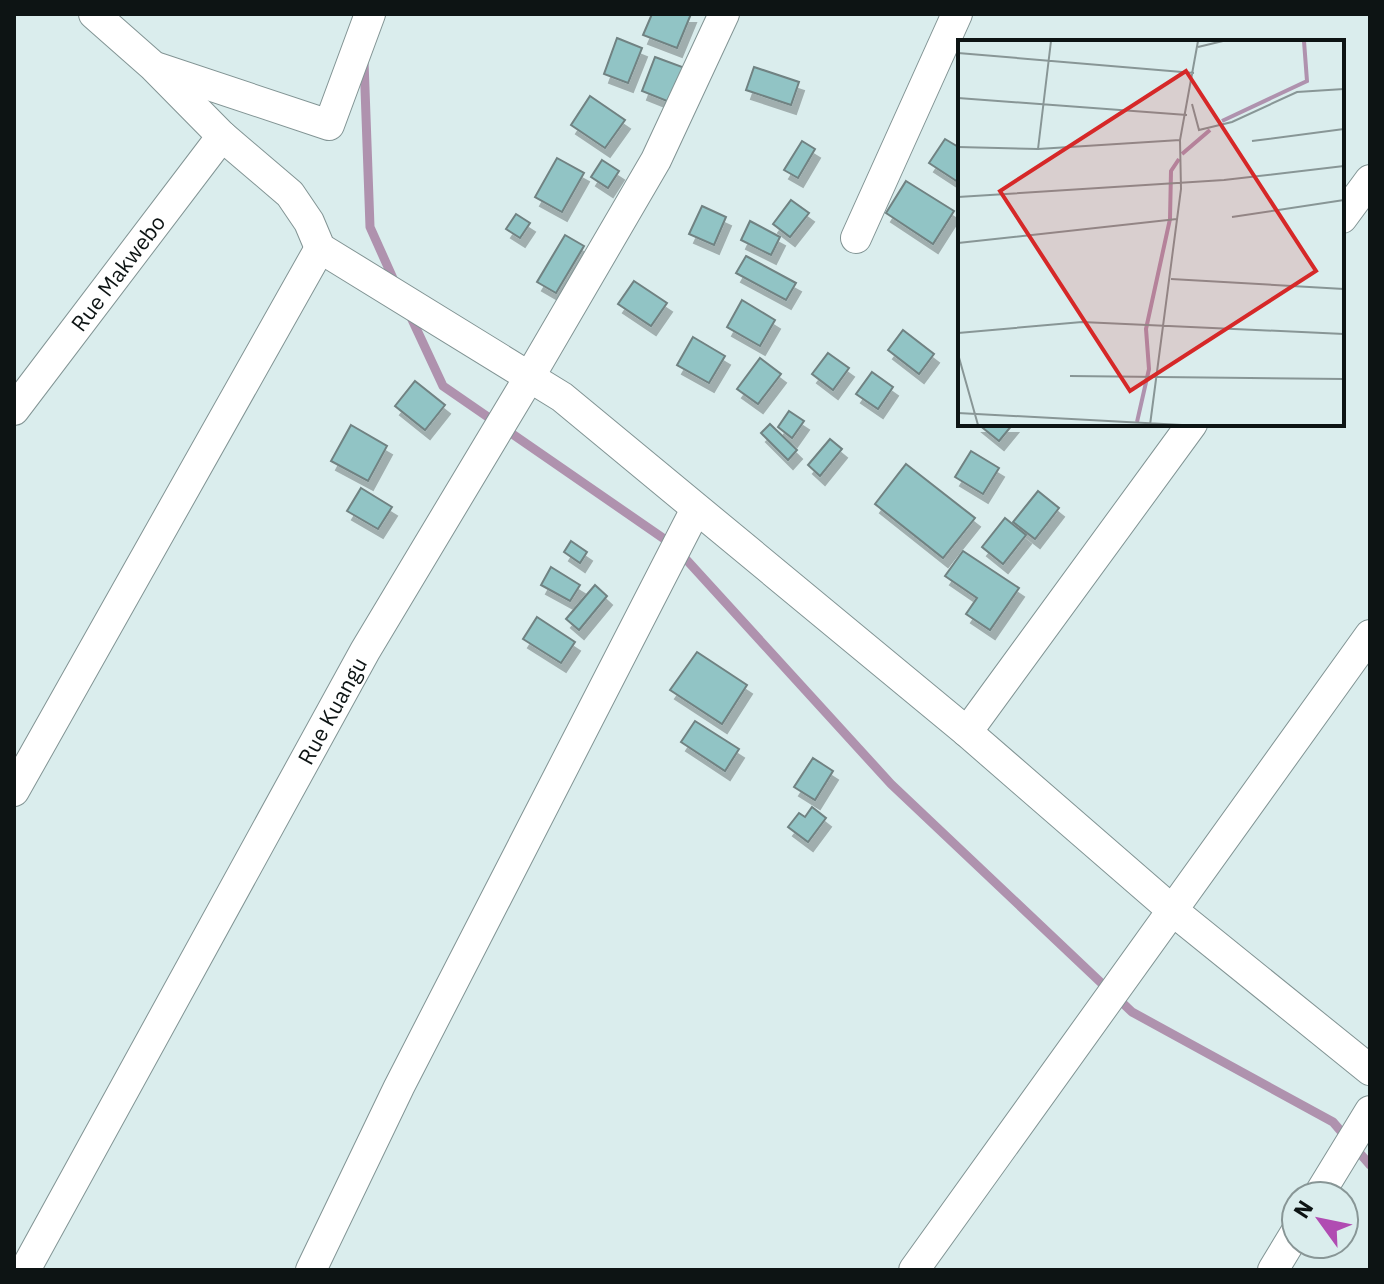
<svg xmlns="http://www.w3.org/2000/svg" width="1384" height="1284" viewBox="0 0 1384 1284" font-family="'IBM Plex Sans',sans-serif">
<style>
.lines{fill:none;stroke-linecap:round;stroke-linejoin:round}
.stream{stroke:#af92ae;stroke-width:9}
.building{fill:#91c4c5;stroke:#708282;stroke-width:2;filter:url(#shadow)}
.minor-casing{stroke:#829494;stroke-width:32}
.minor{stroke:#fff;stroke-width:30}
.labels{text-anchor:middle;stroke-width:8;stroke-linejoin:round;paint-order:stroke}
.street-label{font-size:22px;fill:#0d1414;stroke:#daeded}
.inset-river{fill:none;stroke:#af92ae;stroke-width:4}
.inset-road{fill:none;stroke:#889696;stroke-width:2}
.view{fill:#d62828;fill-opacity:0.15;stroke:#d62828;stroke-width:4}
.inset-edge{fill:none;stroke:#0d1414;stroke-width:4}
</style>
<defs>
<filter id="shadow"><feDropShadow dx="5" dy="9" stdDeviation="0" flood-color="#0004"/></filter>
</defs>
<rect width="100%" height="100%" fill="#daeded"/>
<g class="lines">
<g class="stream">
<path d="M364 61 370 227 396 285"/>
<path d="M409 313 443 386 673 545 891 784 1132 1012 1333 1122 1370 1165"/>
</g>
</g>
<g class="building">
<path d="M652 14H691L677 48 643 35Z"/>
<path d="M617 38 642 48 628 83 604 74Z"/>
<path d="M655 57 685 68 672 103 642 91Z"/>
<path d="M754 67 799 82 791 105 746 90Z"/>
<path d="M590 96 625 120 605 148 571 125Z"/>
<path d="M945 139 960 148 958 182 929 163Z"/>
<path d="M802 141 815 149 798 178 784 170Z"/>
<path d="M557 158 584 173 562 212 535 197Z"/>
<path d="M602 160 619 171 608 188 591 177Z"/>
<path d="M906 181 954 211 933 244 886 213Z"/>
<path d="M791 200 809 213 790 237 773 224Z"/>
<path d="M702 206 726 217 714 245 689 234Z"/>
<path d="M516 214 530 223 520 238 506 229Z"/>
<path d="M750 221 780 237 771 255 741 240Z"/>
<path d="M565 235 584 246 556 293 537 282Z"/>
<path d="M746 256 796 283 786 300 736 273Z"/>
<path d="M634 281 667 303 651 326 618 304Z"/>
<path d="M742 300 775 320 760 346 727 327Z"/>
<path d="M903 330 934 354 919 374 888 350Z"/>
<path d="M693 337 725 356 709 383 677 365Z"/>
<path d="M828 353 849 368 833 390 812 374Z"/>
<path d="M760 358 781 374 758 404 737 389Z"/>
<path d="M872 372 893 387 878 409 856 394Z"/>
<path d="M415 381 445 405 425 430 395 406Z"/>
<path d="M789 411 804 421 792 438 778 427Z"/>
<path d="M770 424 797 450 788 460 761 433Z"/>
<path d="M978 424H1013L999 441Z"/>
<path d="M351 425 387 446 368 481 331 461Z"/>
<path d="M830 439 842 449 820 476 808 465Z"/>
<path d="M971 451 999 468 983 494 955 477Z"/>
<path d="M906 464 975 518 943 558 875 504Z"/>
<path d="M361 488 392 507 378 529 347 511Z"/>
<path d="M1038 491 1059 508 1035 539 1013 522Z"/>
<path d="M1005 518 1026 535 1003 564 982 547Z"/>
<path d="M571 541 587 552 580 563 564 552Z"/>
<path d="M963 551 1019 588 990 630 966 614 977 598 945 576Z"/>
<path d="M551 567 580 585 570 601 541 585Z"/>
<path d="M595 585 607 596 579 630 566 619Z"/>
<path d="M537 617 575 642 561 663 523 639Z"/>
<path d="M697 652 747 685 722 724 670 690Z"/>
<path d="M695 721 739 749 725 771 681 742Z"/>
<path d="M813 758 833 771 815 800 794 787Z"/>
<path d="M812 807 826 818 808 842 788 827 799 813 805 817Z"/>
</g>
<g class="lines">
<defs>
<g id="minor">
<path d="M94 14 153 66 222 136 290 194 309 222 320 248 562 397 967 732 1172 910 1370 1070"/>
<path d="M158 68 329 125 370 14"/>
<path d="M1342 218 1370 180"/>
<path d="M856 238 957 14"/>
<path id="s1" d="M14 410 222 136"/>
<path d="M967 732 1192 424"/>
<path d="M14 791 320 248"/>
<path d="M1318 1196 1370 1111"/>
<path id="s2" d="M25 1270 365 651 530 376 656 160 724 14"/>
<path d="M311 1270 399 1087 696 509"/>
<path d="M914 1270 1370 635"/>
<path d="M1273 1270 1296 1232"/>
</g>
</defs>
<use href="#minor" class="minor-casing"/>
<use href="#minor" class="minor"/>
</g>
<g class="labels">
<g class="street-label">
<text dy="8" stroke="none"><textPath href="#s1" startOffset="172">Rue Makwebo</textPath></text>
<text dy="8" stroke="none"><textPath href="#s2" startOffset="638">Rue Kuangu</textPath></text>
</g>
</g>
<g transform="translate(958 40)">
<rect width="386" height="386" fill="#daeded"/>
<path class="inset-river" d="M264 81 349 41 346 1M224 114 252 90M179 382 191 329 188 289 212 179 213 131 221 119"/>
<path class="inset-road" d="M240 7 265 1M0 13 236 33M0 58 229 75M234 64 241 90 274 82 339 52 386 49M294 101 386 89M0 107 80 109 222 100M80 109 93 1M0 157 266 140 386 126M274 177 386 160M0 203 219 179M213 239 386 249M0 293 124 282 386 294M0 314 20 385M112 336 386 339M0 373 224 385M192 385 223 149 222 100 240 1"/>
<path class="view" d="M228 31 358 231 172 351 42 151Z"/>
<rect width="386" height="386" class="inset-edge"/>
</g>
<rect width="1384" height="1284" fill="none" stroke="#0d1414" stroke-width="32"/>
<g transform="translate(1320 1220) rotate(303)"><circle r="38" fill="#daeded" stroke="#889696" stroke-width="2"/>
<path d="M0-6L14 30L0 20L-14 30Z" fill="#b04cb2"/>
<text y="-12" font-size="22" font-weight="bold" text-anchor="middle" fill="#0d1414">N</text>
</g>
</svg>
